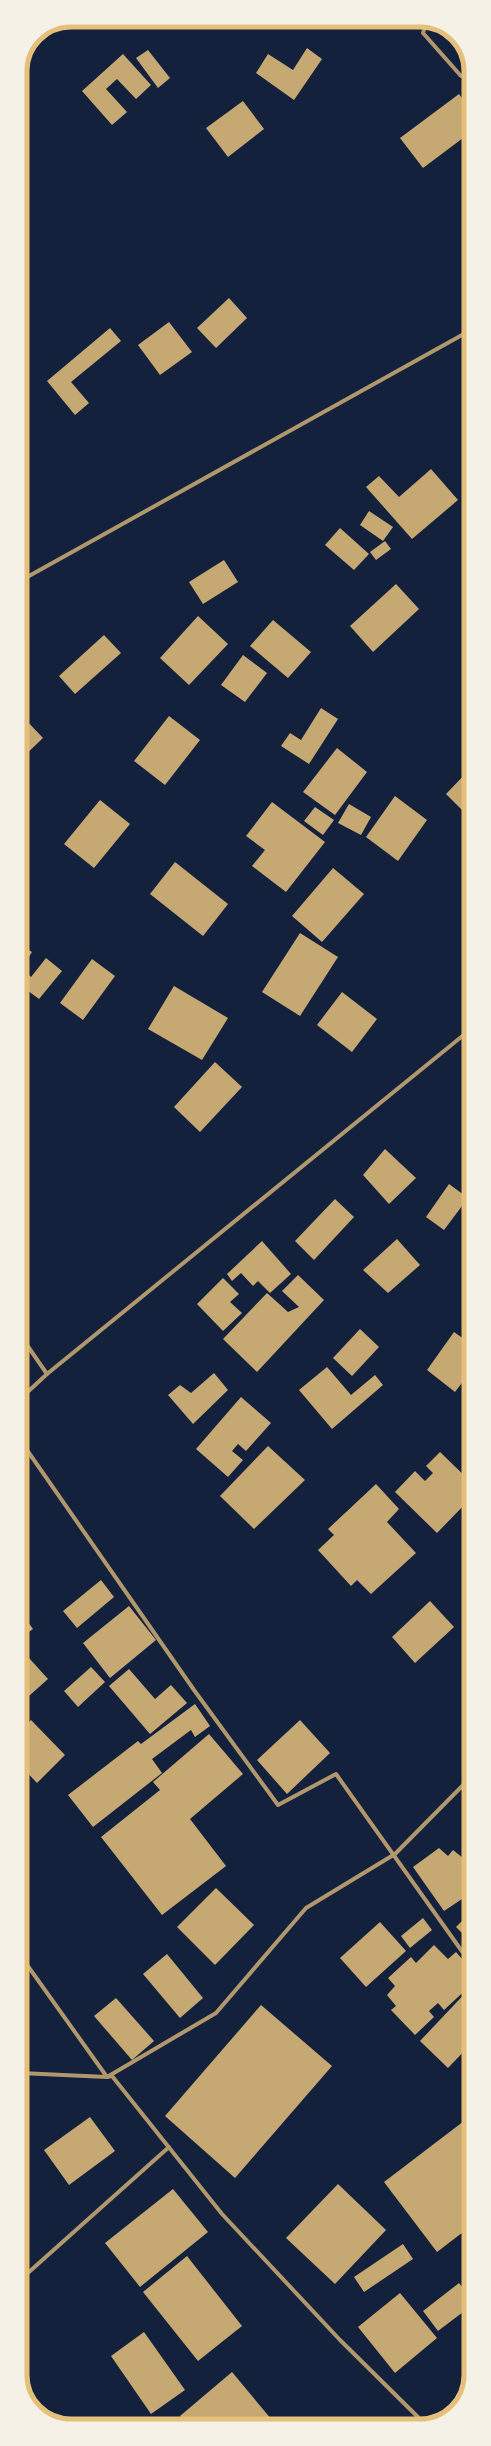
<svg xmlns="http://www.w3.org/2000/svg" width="491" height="2446" viewBox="0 0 491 2446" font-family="'Asap Condensed',sans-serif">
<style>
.building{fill:#c6a872}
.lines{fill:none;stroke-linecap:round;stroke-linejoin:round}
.minor{stroke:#b1986c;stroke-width:4}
.rim{fill:none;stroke:#e5c07b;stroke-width:5}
</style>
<rect width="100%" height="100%" fill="#14213d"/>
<g class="building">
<path d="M307 48 322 59 294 100 256 73 268 54 293 70Z"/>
<path d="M148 50 170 78 158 88 136 58Z"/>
<path d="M123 54 151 85 136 99 117 79 106 89 127 112 112 125 82 91Z"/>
<path d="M459 94 471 110V132L423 168 400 138Z"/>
<path d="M243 101 264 129 228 157 206 128Z"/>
<path d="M229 298 247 318 216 348 197 328Z"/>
<path d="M169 322 192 352 160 375 138 345Z"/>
<path d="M110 328 121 341 71 382 89 403 75 415 47 381Z"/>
<path d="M431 469 458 500 412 539 366 487 379 476 399 497Z"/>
<path d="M369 511 393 527 383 541 360 525Z"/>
<path d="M340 528 369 554 354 570 325 545Z"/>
<path d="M385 541 391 549 376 560 370 552Z"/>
<path d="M224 560 238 582 203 604 189 582Z"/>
<path d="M396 584 419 609 373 652 350 626Z"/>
<path d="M198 616 228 644 189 685 160 658Z"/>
<path d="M273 620 311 652 288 678 250 646Z"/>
<path d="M104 635 121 653 75 694 59 676Z"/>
<path d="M243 655 267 673 245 702 221 685Z"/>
<path d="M321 708 338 719 309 764 281 746 290 733 301 740Z"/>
<path d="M169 716 200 740 165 785 134 761Z"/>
<path d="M24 718 43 738 20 760V722Z"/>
<path d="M337 748 367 772 335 815 303 792Z"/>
<path d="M471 768V819L446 794Z"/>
<path d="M395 796 427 820 398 861 366 837Z"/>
<path d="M100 800 130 824 94 868 64 844Z"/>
<path d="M272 802 325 842 286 892 252 866 265 850 246 836Z"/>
<path d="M349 804 371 817 361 835 338 823Z"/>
<path d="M315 807 334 820 323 835 304 821Z"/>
<path d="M175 862 228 904 203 936 150 894Z"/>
<path d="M333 868 364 894 322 942 292 916Z"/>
<path d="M300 933 338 957 300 1016 262 992Z"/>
<path d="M20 945 32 952 20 970Z"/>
<path d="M46 958 62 971 39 999 20 985V976L25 971 31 977Z"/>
<path d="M92 959 115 976 83 1020 60 1003Z"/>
<path d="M174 986 228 1018 202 1060 148 1029Z"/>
<path d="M342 992 377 1019 352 1052 317 1025Z"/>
<path d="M215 1062 242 1087 200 1132 174 1107Z"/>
<path d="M385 1149 416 1178 389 1204 363 1175Z"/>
<path d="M449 1184 468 1198 444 1230 426 1217Z"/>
<path d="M335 1199 354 1217 314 1260 295 1241Z"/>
<path d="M397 1239 420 1265 388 1293 363 1270Z"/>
<path d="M262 1241 291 1274 270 1293 258 1281 253 1286 241 1273 232 1281 227 1274Z"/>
<path d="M298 1275 324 1300 257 1372 223 1339 267 1293 288 1312 299 1307 282 1291Z"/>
<path d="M223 1278 239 1294 230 1302 242 1313 223 1331 197 1304Z"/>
<path d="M360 1329 379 1347 352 1376 333 1358Z"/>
<path d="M454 1332 471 1344V1371L455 1392 427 1370Z"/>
<path d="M327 1367 351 1395 375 1375 383 1385 332 1429 299 1390Z"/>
<path d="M214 1373 228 1390 193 1424 168 1395 180 1385 191 1393Z"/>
<path d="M241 1397 271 1423 246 1451 238 1444 232 1451 243 1460 228 1477 196 1449Z"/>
<path d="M268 1446 305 1480 254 1529 220 1496Z"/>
<path d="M440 1452 471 1482V1498L437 1533 395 1492 415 1471 425 1481 433 1473 426 1466Z"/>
<path d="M376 1484 399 1509 387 1522 416 1553 371 1594 357 1580 351 1586 318 1550 334 1535 328 1529Z"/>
<path d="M471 1560V1569L466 1564Z"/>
<path d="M101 1580 114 1597 77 1628 63 1611Z"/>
<path d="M430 1601 454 1627 415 1663 392 1637Z"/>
<path d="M129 1606 156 1640 110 1678 83 1643Z"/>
<path d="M20 1611 33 1629 20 1638Z"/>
<path d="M20 1648 48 1679 20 1704Z"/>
<path d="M91 1667 105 1682 78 1707 64 1691Z"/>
<path d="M129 1669 155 1699 171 1685 187 1703 150 1734 109 1686Z"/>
<path d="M195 1704 210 1726 195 1737 191 1730 152 1759 162 1773 93 1827 68 1795 138 1741 141 1744Z"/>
<path d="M31 1720 65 1755 37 1783 20 1765V1731Z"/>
<path d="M300 1720 330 1753 287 1794 257 1760Z"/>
<path d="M209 1734 243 1774 190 1819 226 1866 162 1915 101 1837 160 1790 153 1782Z"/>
<path d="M439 1848 448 1856 453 1850 463 1858 471 1853V1893L444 1911 413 1867Z"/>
<path d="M216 1888 254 1925 215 1965 177 1927Z"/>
<path d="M423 1918 432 1930 410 1948 401 1936Z"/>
<path d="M465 1918 471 1924V1942L456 1927Z"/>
<path d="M380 1922 406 1951 366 1987 340 1958Z"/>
<path d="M434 1945 448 1959 456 1952 471 1969V1985L444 2010 438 2003 429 2011 434 2017 415 2035 391 2010 396 2006 387 1995 395 1986 388 1978 411 1957 416 1963Z"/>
<path d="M167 1954 203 1998 180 2018 143 1974Z"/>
<path d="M471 1987V2044L448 2068 420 2041Z"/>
<path d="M116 1998 154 2041 132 2060 94 2016Z"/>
<path d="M261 2005 332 2066 235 2178 165 2116Z"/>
<path d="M20 2038 25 2045 20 2048Z"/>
<path d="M90 2117 115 2151 69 2185 44 2150Z"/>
<path d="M464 2121 471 2130V2226L437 2252 384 2182Z"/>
<path d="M338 2184 386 2230 335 2284 286 2238Z"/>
<path d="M173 2189 208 2232 140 2287 105 2243Z"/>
<path d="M403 2244 413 2259 364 2292 354 2277Z"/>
<path d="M187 2256 242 2326 198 2361 143 2292Z"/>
<path d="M459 2283 471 2298V2306L438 2331 423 2311Z"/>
<path d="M400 2293 437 2338 395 2373 358 2327Z"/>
<path d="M144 2332 185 2390 151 2414 111 2356Z"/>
<path d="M232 2372 277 2426H188L180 2416Z"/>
</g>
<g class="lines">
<g class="minor">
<path d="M427 20 423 33 461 76"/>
<path d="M20 581 471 330"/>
<path d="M20 1335 47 1374"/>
<path d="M20 1399 47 1374 471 1029"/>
<path d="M20 1440 194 1690 278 1805 336 1774 471 1964"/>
<path d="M20 1955 107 2077 112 2076 222 2214 340 2340 427 2426"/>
<path d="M20 2073 107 2077 216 2013 306 1908 395 1854 471 1777"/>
<path d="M20 2280 169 2147"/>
</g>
</g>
<path d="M0 0H491V2446H0ZM71 27H420A44 44 0 0 1 464 71V2375A44 44 0 0 1 420 2419H71A44 44 0 0 1 27 2375V71A44 44 0 0 1 71 27Z" fill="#f6f1e7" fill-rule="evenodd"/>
<path class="rim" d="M71 27H420A44 44 0 0 1 464 71V2375A44 44 0 0 1 420 2419H71A44 44 0 0 1 27 2375V71A44 44 0 0 1 71 27Z"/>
</svg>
